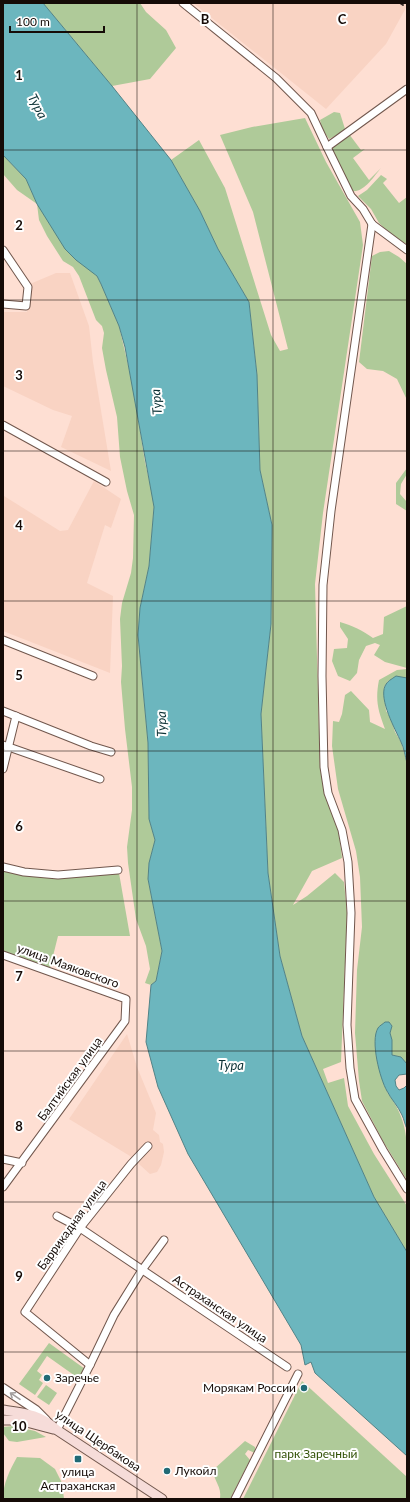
<svg xmlns="http://www.w3.org/2000/svg" width="410" height="1502" viewBox="0 0 410 1502" font-family="Lato,sans-serif">
<style>
.built{fill:#f9d3c3}
.green{fill:#afca99}
.water{fill:#6cb6be;stroke:#528387}
.lines{fill:none;stroke-linecap:round;stroke-linejoin:round}
.minor-casing{stroke:#71574d;stroke-width:9}
.tertiary-casing{stroke:#71574d;stroke-width:10}
.secondary-casing{stroke:#71574d;stroke-width:11}
.minor{stroke:#fff;stroke-width:7}
.tertiary{stroke:#fff;stroke-width:8}
.secondary{stroke:#f6dcd9;stroke-width:9}
.rail{stroke:#332621;stroke-width:2}
.oneway{stroke:#a19d9c}
.grid{fill:none;stroke:#150b07;stroke-width:1;stroke-opacity:0.55}
.poi-dot{fill:#216a75;stroke:#fff;stroke-width:1.5}
.labels{text-anchor:middle;stroke-width:4;stroke-linejoin:round;paint-order:stroke}
.street-label{font-size:12px;fill:#150b07;stroke:#fff}
.poi-label{font-size:12px;fill:#150b07;stroke:#fff;text-anchor:start}
.park-label{font-size:12px;fill:#305005;stroke:#fff}
.water-label{font-size:13px;font-style:italic;fill:#0e3337;stroke:#fff}
.grid-label{font-size:13px;text-anchor:middle;font-weight:bold;fill:#150b07;stroke:#fff;stroke-width:4;stroke-linejoin:round;paint-order:stroke}
</style>
<rect width="100%" height="100%" fill="#fedfd3"/>
<g class="built">
<path d="M193 3H407V6L386 44 326 109Z"/>
<path d="M56 273H70L89 326 93 362 111 471 61 447 72 416 53 410 3 386V312H27L30 284Z"/>
<path d="M94 481 121 499 111 528 105 525 87 583 113 596 110 673 3 631 4 496 60 531 68 530Z"/>
<path d="M127 1034 137 1067 156 1113 153 1130 159 1135 160 1142 163 1144 164 1152 161 1165 157 1172 150 1174 130 1156 69 1119Z"/>
</g>
<g class="green">
<path d="M43 3H140L146 12 166 30 176 48 150 79 112 86Z"/>
<path d="M334 112 340 113 345 129 337 135 329 139 322 129 320 120Z"/>
<path d="M305 118 326 162 360 222 363 245 323 513 315 584 320 768 325 794 339 832 342 858 312 871 293 905 307 896 335 873 344 882 347 913 341 1062 323 1069 328 1083 344 1078 348 1106 374 1154 407 1206V1252L374 1197 302 1036 280 956 268 873 261 714 271 624 272 525 260 470 257 375 249 302 218 249 200 211 171 160 199 140 225 188 271 335 280 351 288 349 253 212 220 135 252 127Z"/>
<path d="M349 134 361 150 365 149 353 158 369 180 381 168C374 176 364 193 352 191L331 148Z"/>
<path d="M3 155 26 179 37 204 91 270 97 276 101 284 119 326 133 386 145 462 153 497 154 507 149 566 140 608 138 635 148 743 149 819 155 840 149 863 148 879 162 951 156 981 151 985 145 983 150 969 146 946 136 919 128 863 127 847 132 810V787L125 729 121 682 122 666 120 619 122 603 131 573 133 558 134 515 127 491 120 457 117 417 106 370 102 348 104 333 102 326 96 320 79 276 73 267 63 261 47 236 39 220 37 204 17 190 3 174Z"/>
<path d="M381 175 387 179 383 183 399 203 407 197V244L395 238 379 223 371 209 358 196 367 190Z"/>
<path d="M389 251 399 257 407 264V400L397 379 383 371 367 369 359 362 372 256 380 252Z"/>
<path d="M407 468V474L401 484 400 494 407 502V511L396 504V483Z"/>
<path d="M407 606V668L385 662 374 655 380 645 375 643 366 646 359 660 357 673 350 681 338 676 332 661 334 649 347 648 348 639 340 627V622C353 626 362 630 373 638L383 634 384 617Z"/>
<path d="M407 669V678H401L388 681 384 687 386 711 391 718 395 732 401 742 407 763V1064L401 1057 392 1055V1040L390 1033 392 1026 389 1022 387 1092C410 1123 407 1143 407 1180L383 1141 362 1101 359 1081 355 1033 357 970 362 927 360 877 356 851 338 789 332 746 333 721 339 722 342 714 345 695 351 691 369 710 370 722 385 729C378 710 375 701 379 680L397 670Z"/>
<path d="M3 870 22 875 119 873 130 936H58L50 968 3 952Z"/>
<path d="M49 1343 85 1369 78 1378 47 1356 37 1371 42 1375 39 1380 43 1383 35 1395 19 1384Z"/>
<path d="M302 1381 407 1477V1499H243Z"/>
<path d="M46 1385 57 1393 49 1405 37 1397Z"/>
<path d="M13 1426 35 1431 46 1437 17 1442 9 1441 3 1433V1427Z"/>
<path d="M245 1441 255 1447V1453L248 1450 245 1454 250 1460 230 1499H220C222 1486 214 1482 213 1470Z"/>
<path d="M17 1457 40 1458 55 1469 62 1483 64 1499H3C3 1483 10 1470 17 1457Z"/>
</g>
<g class="water">
<path d="M3 3H43L112 86 171 160 200 211 218 249 249 302 257 375 260 470 272 525 271 624 261 714 268 873 280 956 302 1036 374 1197 407 1252V1456L315 1373 311 1362 305 1365 301 1345 188 1154 158 1087 146 1042 151 985 156 981 162 951 148 879 149 863 155 840 149 819 148 743 138 635 140 608 149 566 154 507 125 347 119 326 101 284 97 276 76 260 65 249 37 204 26 179 3 155Z"/>
<path d="M396 676 407 678V763C405 756 404 748 401 742 395 729 379 700 385 686 387 681 392 679 396 676Z"/>
<path d="M385 1022H389L392 1026 390 1033 392 1040V1055L401 1057 407 1064V1074L399 1075 395 1080 396 1086 399 1090 404 1088 407 1085V1129C405 1125 404 1119 402 1115 398 1106 391 1099 387 1091 380 1079 370 1041 378 1028 379 1026 383 1024 385 1022Z"/>
</g>
<g class="lines">
<defs>
<g id="minor">
<path d="M183 3 276 78 311 113 327 147 351 196 363 209 372 224 407 250"/>
<path d="M327 147 407 89"/>
<path d="M372 224 331 511 323 585 322 676 324 767 328 793 342 830 348 862 351 913 347 1025 350 1068 355 1099 383 1150 407 1189"/>
<path d="M3 250 28 287 26 306 3 304"/>
<path d="M3 425 106 482"/>
<path d="M3 640 93 676"/>
<path d="M3 711 91 746 111 752"/>
<path d="M3 745 100 779"/>
<path d="M3 769 16 716"/>
<path d="M3 867 24 872 58 875 118 870"/>
<path d="M3 955 126 999 125 1021 3 1187"/>
<path d="M3 1159 22 1163"/>
<path d="M57 1216 80 1228 287 1367"/>
<path d="M90 1365 25 1312 80 1228 131 1164 148 1146"/>
<path d="M57 1430 90 1365 114 1315 142 1270 164 1240"/>
<path d="M235 1499 298 1374"/>
</g>
<path id="tertiary" d="M3 1388 36 1410 46 1420"/>
<g id="secondary">
<path d="M3 1410C25 1413 40 1414 57 1430L162 1499"/>
<path d="M3 1420H19L53 1429"/>
</g>
</defs>
<use href="#minor" class="minor-casing"/>
<use href="#tertiary" class="tertiary-casing"/>
<use href="#secondary" class="secondary-casing"/>
<use href="#minor" class="minor"/>
<use href="#tertiary" class="tertiary"/>
<use href="#secondary" class="secondary"/>
<path class="rail" d="M400 3 403 5"/>
</g>
<defs><path id="oneway-shaft" d="M-6 0H5M1.5-3L5.5 0L1.5 3" fill="none" stroke-width="1.6" stroke-linecap="round" stroke-linejoin="round"/></defs>
<use class="oneway" href="#oneway-shaft" transform="translate(15 1396) rotate(-146)"/>
<path class="grid" d="M137 3V1499M273 3V1499M3 150H407M3 300H407M3 451H407M3 601H407M3 751H407M3 901H407M3 1051H407M3 1202H407M3 1352H407"/>
<g class="poi-dot">
<circle cx="47" cy="1378" r="4"/>
<circle cx="304" cy="1388" r="4"/>
<rect x="74" y="1455" width="8" height="8" rx="2"/>
<circle cx="167" cy="1471" r="4"/>
</g>
<g class="labels">
<g class="street-label">
<text transform="translate(68 966) rotate(20)" y="4">улица Маяковского</text>
<text transform="translate(70 1079) rotate(-54)" y="4">Балтийская улица</text>
<text transform="translate(72 1225) rotate(-54)" y="4">Баррикадная улица</text>
<text transform="translate(220 1309) rotate(34)" y="4">Астраханская улица</text>
<text transform="translate(98 1441) rotate(34)" y="4">улица Щербакова</text>
</g>
<g class="poi-label">
<text x="55" y="1382">Заречье</text>
<text x="296" y="1392" text-anchor="end">Морякам России</text>
<text x="175" y="1475">Лукойл</text>
<text x="78" y="1476" text-anchor="middle">улица<tspan x="78" dy="14">Астраханская</tspan></text>
</g>
<g class="park-label">
<text x="316" y="1458">парк Заречный</text>
</g>
<g class="water-label">
<text transform="translate(38 106) rotate(62)" y="5">Тура</text>
<text transform="translate(156 402) rotate(-95)" y="5">Тура</text>
<text transform="translate(161 724) rotate(-91)" y="5">Тура</text>
<text x="231" y="1070">Тура</text>
</g>
</g>
<g class="grid-label">
<text x="205" y="24">B</text>
<text x="342" y="24">C</text>
<text x="19" y="80">1</text>
<text x="19" y="230">2</text>
<text x="19" y="380">3</text>
<text x="19" y="530">4</text>
<text x="19" y="680">5</text>
<text x="19" y="831">6</text>
<text x="19" y="981">7</text>
<text x="19" y="1131">8</text>
<text x="19" y="1281">9</text>
<text x="19" y="1431">10</text>
</g>
<rect width="410" height="1502" fill="none" stroke="#150b07" stroke-width="8"/>
<path d="M10 26v6h94v-6" fill="none" stroke="#150b07" stroke-width="2"/>
<text x="16" y="26" font-size="12" fill="#150b07" stroke="#ffffff" stroke-width="3" paint-order="stroke">100 m</text>
</svg>
